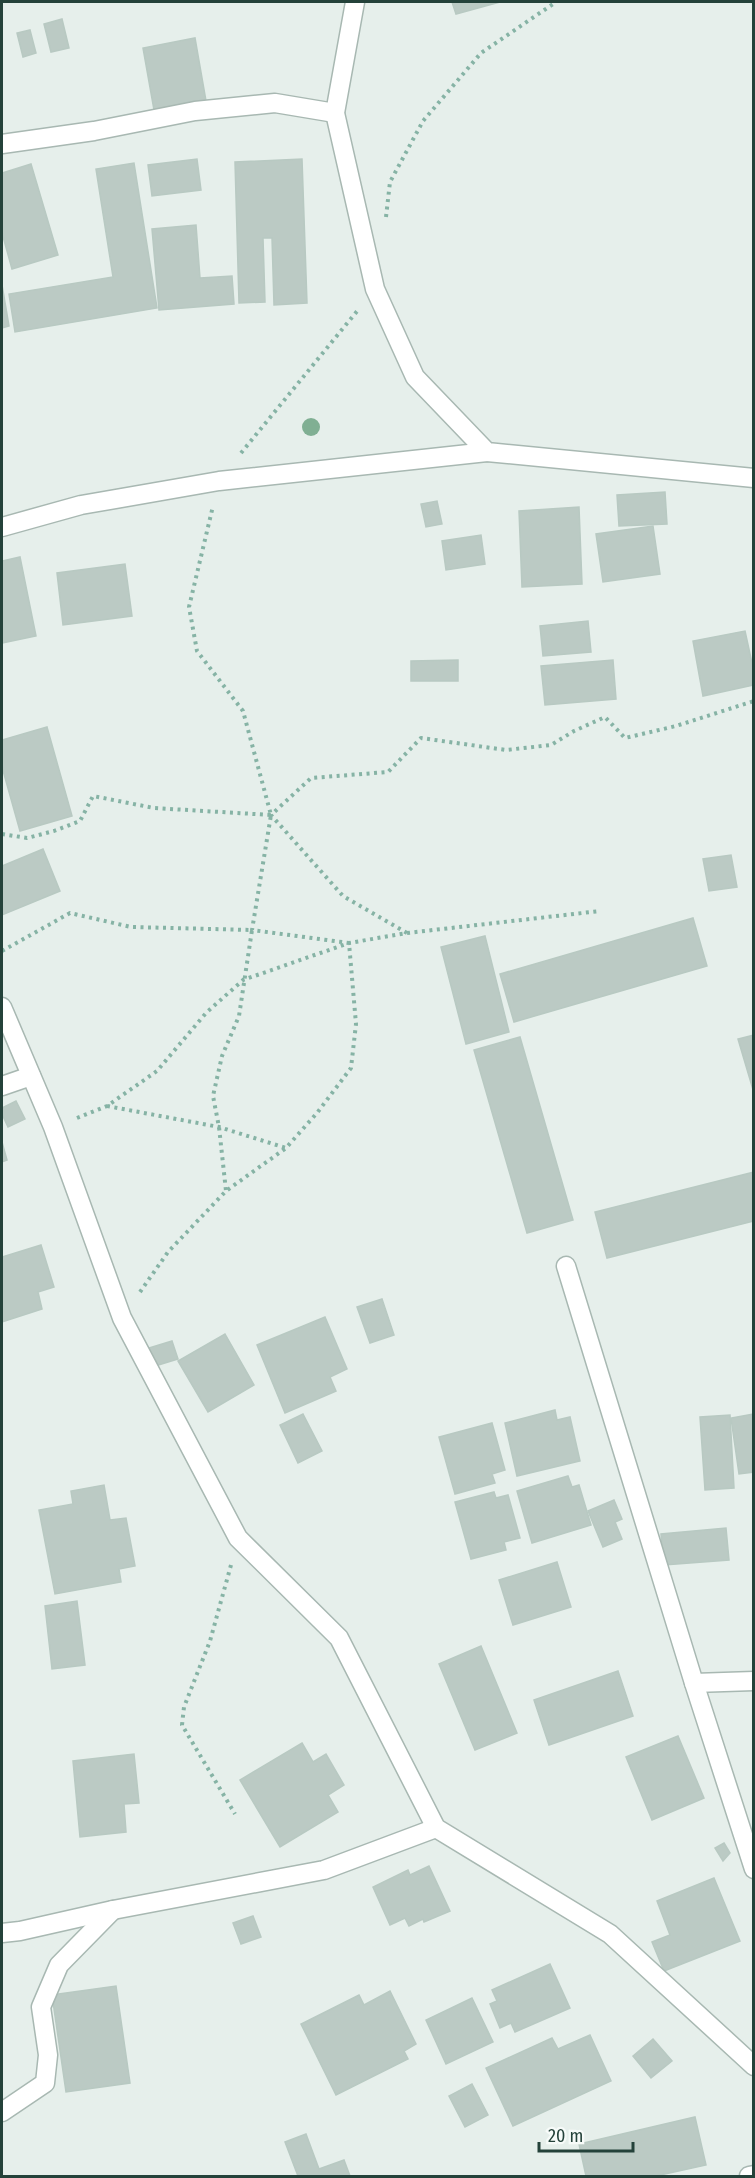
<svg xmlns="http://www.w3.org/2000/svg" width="755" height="2178" viewBox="0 0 755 2178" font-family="'Fira Sans Condensed',sans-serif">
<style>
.building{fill:#bbcac4;stroke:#b8c9c2;stroke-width:1.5}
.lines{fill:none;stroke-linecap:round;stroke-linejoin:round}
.street-casing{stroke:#a8b8b2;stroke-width:21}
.path{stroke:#86b3a5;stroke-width:4;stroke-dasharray:3 4.5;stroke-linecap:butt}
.street{stroke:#fff;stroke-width:18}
.tree{fill:#80af93}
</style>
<rect width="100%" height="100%" fill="#e6efeb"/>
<g class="building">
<path d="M452 2H500L456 14Z"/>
<path d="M62 19 69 48 51 52 44 24Z"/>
<path d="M30 30 36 53 23 57 17 33Z"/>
<path d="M195 38 206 101 154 110 143 48Z"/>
<path d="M197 159 201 190 152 196 148 165Z"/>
<path d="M302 159 307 303 274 305 272 238H263L265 302 239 303 235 162Z"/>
<path d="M134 163 157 308 15 332 9 294 113 277 96 169Z"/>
<path d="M31 164 58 255 12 269 2 233V173Z"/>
<path d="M196 225 200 278 232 276 234 304 159 310 152 229Z"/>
<path d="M2 285 9 326 2 328Z"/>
<path d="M665 492 667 524 619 526 617 495Z"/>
<path d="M437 501 442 524 426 527 421 504Z"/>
<path d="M579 507 582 584 522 587 519 511Z"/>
<path d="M653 526 660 574 603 582 596 534Z"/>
<path d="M481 535 485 564 446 570 442 541Z"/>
<path d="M20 557 36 636 2 643V561Z"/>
<path d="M125 564 132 616 63 625 57 573Z"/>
<path d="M588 621 591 652 543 656 540 626Z"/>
<path d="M745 631 754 672V685L703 696 693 641Z"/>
<path d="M458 660V681H411V661Z"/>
<path d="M613 660 616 699 545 705 541 666Z"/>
<path d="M47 727 72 816 20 831 2 767V740Z"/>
<path d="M43 849 60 891 2 915V866Z"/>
<path d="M731 855 737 887 709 891 703 859Z"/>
<path d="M693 918 707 966 514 1022 500 974Z"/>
<path d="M485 936 509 1032 466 1044 441 947Z"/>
<path d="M754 1035V1093L738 1039Z"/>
<path d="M520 1037 573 1220 527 1233 474 1050Z"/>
<path d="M16 1101 25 1119 8 1127 2 1114V1108Z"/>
<path d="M2 1142 7 1160 2 1162Z"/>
<path d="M754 1172V1221L607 1258 595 1212Z"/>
<path d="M41 1245 54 1287 38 1292 42 1309 2 1322V1257Z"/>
<path d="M382 1299 394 1335 370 1343 357 1307Z"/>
<path d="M325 1317 347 1369 330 1377 336 1391 285 1413 257 1345Z"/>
<path d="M225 1334 254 1385 208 1412 178 1361Z"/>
<path d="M172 1341 178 1359 155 1366 149 1348Z"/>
<path d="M555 1410 557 1420 570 1417 580 1461 517 1476 505 1423Z"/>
<path d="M303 1414 322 1451 298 1463 280 1425Z"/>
<path d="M754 1414V1472L739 1474 731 1418Z"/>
<path d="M730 1415 734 1488 705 1490 700 1417Z"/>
<path d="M492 1423 505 1470 492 1474 495 1483 455 1494 439 1437Z"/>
<path d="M568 1476 572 1487 579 1485 591 1525 532 1543 517 1491Z"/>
<path d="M104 1485 110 1520 126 1518 135 1566 119 1569 121 1582 55 1594 39 1510 73 1504 71 1491Z"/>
<path d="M494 1492 496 1498 508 1495 520 1538 504 1542 506 1550 471 1559 455 1502Z"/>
<path d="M614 1500 622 1519 615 1522 622 1539 603 1547 588 1511Z"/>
<path d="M726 1528 729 1560 664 1565 661 1534Z"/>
<path d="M557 1562 571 1607 513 1625 499 1580Z"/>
<path d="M77 1601 85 1665 52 1669 45 1606Z"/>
<path d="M481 1646 517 1733 475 1750 439 1664Z"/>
<path d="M618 1671 633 1716 549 1745 534 1700Z"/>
<path d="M678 1736 704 1798 652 1820 626 1757Z"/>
<path d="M302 1743 313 1762 326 1754 344 1785 328 1795 338 1812 280 1847 240 1780Z"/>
<path d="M134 1754 139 1803 124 1804 126 1832 80 1837 73 1761Z"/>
<path d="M724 1843 730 1853 723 1861 715 1848Z"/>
<path d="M429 1866 450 1911 424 1922 423 1919 409 1926 405 1918 390 1925 373 1887 408 1870 410 1875Z"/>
<path d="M714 1878 740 1941 664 1971 652 1942 670 1935 657 1901Z"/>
<path d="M253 1916 261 1937 241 1944 233 1923Z"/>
<path d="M550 1964 570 2008 515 2032 511 2023 500 2028 490 2004 497 2001 492 1990Z"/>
<path d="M116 1986 130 2083 66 2092 52 1995Z"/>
<path d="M390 1991 416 2044 404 2051 408 2059 336 2095 301 2024 359 1995 364 2005Z"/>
<path d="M472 1998 493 2042 446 2064 426 2020Z"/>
<path d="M590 2035 611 2081 513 2126 486 2068 552 2038 558 2049Z"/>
<path d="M653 2039 672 2061 651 2078 633 2056Z"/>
<path d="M472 2084 488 2115 465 2127 449 2096Z"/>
<path d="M695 2117 706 2165 656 2176H586L579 2144Z"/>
<path d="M306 2134 319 2169 344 2160 350 2176H298L285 2142Z"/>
</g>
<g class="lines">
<defs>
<g id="street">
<path d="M355 2 335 113 375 289 415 377 487 452 754 478"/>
<path d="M2 144 94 131 195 111 275 103 335 113"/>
<path d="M2 527 81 505 219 481 487 452"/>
<path d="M2 1007 53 1127 122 1318 238 1538 339 1638 436 1828 610 1934 754 2066"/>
<path d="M2 1086 31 1076"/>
<path d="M566 1266 694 1683 754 1869"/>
<path d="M694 1683 754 1681"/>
<path d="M2 1933 20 1931 113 1910 324 1870 436 1828"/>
<path d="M2 2112 45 2083 48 2055 41 2007 59 1965 113 1910"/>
<path d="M749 2176 754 2175"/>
</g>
</defs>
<use href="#street" class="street-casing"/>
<g class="path">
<path d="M386 217 390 182 423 121 481 53 556 2"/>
<path d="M241 453 358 310"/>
<path d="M2 834 27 838 54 831 80 821 93 796 154 808 271 815"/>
<path d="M407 933 343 896 271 815 311 778 388 772 421 738 506 750 551 745 574 731 605 717 625 738 676 726 754 701"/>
<path d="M2 951 70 913 131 927 252 930 239 1016 222 1056 213 1096 219 1127 226 1191"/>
<path d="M107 1106 219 1127 286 1148"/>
<path d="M77 1118 107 1106 157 1071 206 1013 243 980 349 943 407 933 600 911"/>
<path d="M140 1292 168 1252 226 1191 286 1148 317 1113 351 1068 356 1024 349 943 252 930 271 815 243 711 197 651 189 607 213 506"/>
<path d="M231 1565 210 1641 184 1707 182 1725 235 1814"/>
</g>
<use href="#street" class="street"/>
</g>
<circle class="tree" cx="311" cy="427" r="9"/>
<rect width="755" height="2178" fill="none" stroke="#24423a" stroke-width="6"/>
<path d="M539 2142v9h94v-9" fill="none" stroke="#24423a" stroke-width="3"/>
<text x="548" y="2142" font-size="18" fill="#24423a" stroke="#f7fbf9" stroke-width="4.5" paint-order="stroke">20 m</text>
</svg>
